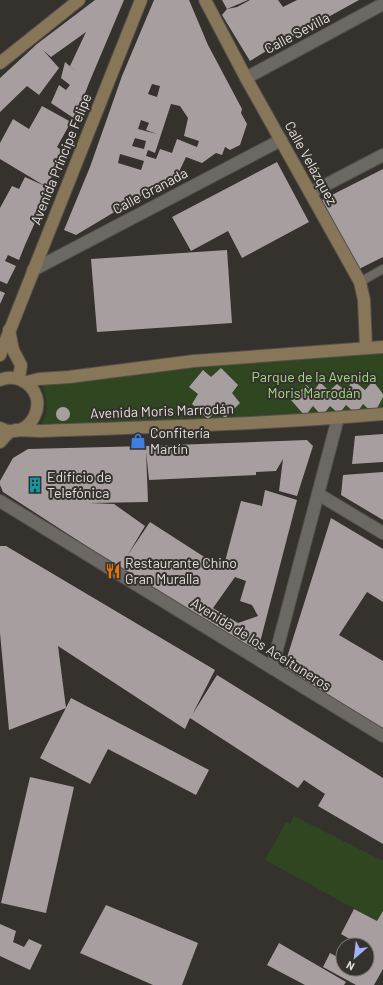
<svg xmlns="http://www.w3.org/2000/svg" width="383" height="985" viewBox="0 0 383 985" font-family="Barlow,sans-serif">
<style>
.green{fill:#2f4621}
.building{fill:#a79f9f;fill-rule:evenodd}
.lines{fill:none;stroke-linecap:round;stroke-linejoin:round}
.lane-casing{stroke:#53504c;stroke-width:10}
.street-casing{stroke:#53504c;stroke-width:14}
.secondary-casing{stroke:#53504c;stroke-width:14}
.lane{stroke:#6c6863;stroke-width:8}
.street{stroke:#6c6863;stroke-width:12}
.secondary{stroke:#877658;stroke-width:12}
.labels{text-anchor:middle;stroke-width:4;stroke-linejoin:round;paint-order:stroke}
.street-label{font-size:14px;fill:#e0dedb;stroke:#35312d}
.park-label{font-size:14px;fill:#a1da82;stroke:#35312d}
.poi-label{font-size:14px;fill:#e0dedb;stroke:#35312d;text-anchor:start}
</style>
<rect width="100%" height="100%" fill="#35312d"/>
<g class="green">
<path d="M383 353V409L213 419 41 426 47 411 46 399 42 384 303 357Z"/>
<path d="M294 816 383 861V911L377 921 265 860 286 822 290 824Z"/>
</g>
<g class="building">
<path d="M95 0H124L89 83 75 119 51 103 59 85 66 90 70 85 61 78 65 62 78 73 70 66 86 32 51 57 43 50 59 68 39 95 27 86 0 112V78L37 44Z"/>
<path d="M154 0H189L208 45 242 109 241 113 247 124 240 145 230 150 225 147 222 155 216 153 202 163 186 157 177 176 158 186 76 235 64 230 90 167 122 76ZM152 84 160 86 157 97 148 94ZM171 104 180 106 188 118 184 136 199 141 197 147 177 139 172 153 160 149 156 159 146 156 148 150 155 153ZM141 120 149 123 146 130 157 134 138 129ZM135 138 146 141 144 149 132 146ZM120 154 144 161 141 170 118 163Z"/>
<path d="M222 0H248L227 9Z"/>
<path d="M250 0H278L283 7 297 0H359L263 53 250 61 222 15 227 9 237 7Z"/>
<path d="M42 106 71 122 57 147 61 150 37 218 25 245 19 260 8 255 5 261 16 266 7 284 0 281V208L12 186 19 189 25 177 45 186 0 159V143L13 119 29 129Z"/>
<path d="M277 162 309 222 242 258 228 231 191 251 172 217Z"/>
<path d="M383 169V257L359 269 322 200Z"/>
<path d="M227 250 232 323 97 332 91 259Z"/>
<path d="M0 291 5 293 0 304Z"/>
<path d="M221 368 238 385 232 393 240 403 225 418 217 410 208 419 192 404 198 394 189 387 203 370 211 377Z"/>
<path d="M353 380 365 390 373 381 383 394V397L374 414 363 404 356 414 346 405 339 414 330 406 322 416 313 406 305 416 291 400 306 385 314 391 320 382 329 391 337 384 346 391Z"/>
<circle cx="63" cy="414" r="7"/>
<path d="M383 434V462L352 464 355 436Z"/>
<path d="M307 440 313 446 297 496 279 491 283 459 276 471 256 472V475L149 480 146 451 148 502 89 503 114 504 145 526 127 556 150 522 223 569 241 501 262 506 265 490 297 500 258 650 256 651 253 650 119 567 3 492 0 485V481L13 458 28 449 146 446ZM235 577 246 581 240 601 252 605 258 616 238 623 213 608Z"/>
<path d="M383 472V520L341 495 343 475Z"/>
<path d="M331 518 383 549V602L367 592 339 635 383 661V729L284 667Z"/>
<path d="M0 546H6L215 670 192 715 217 675 383 778V844L318 806 325 794 304 780 298 788 190 718 185 729 58 646 66 708 9 730 0 633Z"/>
<path d="M71 698 209 770 196 795 108 749 90 784 40 758Z"/>
<path d="M30 777 74 787 46 913 1 903Z"/>
<path d="M106 905 198 943 182 985H153L80 953Z"/>
<path d="M354 909 377 921 383 911V969L374 985H356L323 967 330 953 343 960V969H367V945H360L341 934Z"/>
<path d="M0 924 16 931 13 942 24 947 29 939 42 945 30 970 0 956Z"/>
<path d="M279 943 346 982 344 985H305L267 965Z"/>
</g>
<g class="lines">
<defs>
<path id="lane" d="M360 282 383 269"/>
<g id="street">
<path d="M246 78 383 4"/>
<path d="M310 193 383 155"/>
<path d="M33 270 281 140"/>
<path d="M318 494 383 533"/>
<path d="M0 501 383 736"/>
<path d="M272 668 338 418"/>
</g>
<g id="secondary">
<path d="M205 0 246 78 360 282 364 300 366 347"/>
<path d="M0 63 79 0"/>
<path d="M9 330 13 350 21 365 19 378"/>
<path d="M0 355 141 0"/>
<path d="M0 380C6 377 15 377 21 380 55 396 30 444 0 428"/>
<path d="M27 382 39 379 69 377 194 361 383 347"/>
<path d="M15 430 40 431C154 427 269 424 383 414"/>
<path d="M0 442 10 431"/>
</g>
</defs>
<use href="#lane" class="lane-casing"/>
<use href="#street" class="street-casing"/>
<use href="#secondary" class="secondary-casing"/>
<use href="#lane" class="lane"/>
<use href="#street" class="street"/>
<use href="#secondary" class="secondary"/>
</g>
<defs>
<symbol id="shop-bare" viewBox="-9 -9 18 18"><path d="M-5-2.5h2.3a2.7 3.5 0 0 1 5.4 0H5L5.5 6h-11ZM-1.5-2.5h3a1.5 2.3 0 0 0-3 0Z" fill="#3f7fe0" stroke="#35312d" stroke-width="2.5" paint-order="stroke"/></symbol>
<symbol id="building-bare" viewBox="-9 -9 18 18"><path d="M-4-6H4V6H1V3H-1V6H-4ZM-2.5-4.3h1.7v1.8h-1.7ZM.8-4.3h1.7v1.8H.8ZM-2.5-1h1.7V.8h-1.7ZM.8-1h1.7V.8H.8Z" fill="#0f9aa8" stroke="#35312d" stroke-width="2.5" paint-order="stroke"/></symbol>
<symbol id="restaurant-bare" viewBox="-9 -9 18 18"><path d="M-5-6h1v4h1v-4h1v4h1v-4h1v5L-1.5 .5V6h-2V.5L-5-1ZM5-6V6H3V1.5H1.5Q1.5-4 5-6Z" fill="#e8710a" stroke="#35312d" stroke-width="2.5" paint-order="stroke"/></symbol>
</defs>
<g fill-rule="evenodd">
<use href="#shop-bare" x="127" y="430" width="22" height="22"/>
<use href="#building-bare" x="24" y="474" width="22" height="22"/>
<use href="#restaurant-bare" x="102" y="560" width="22" height="22"/>
</g>
<g class="labels">
<g class="street-label">
<text transform="translate(297 33) rotate(-28)" y="5">Calle Sevilla</text>
<text transform="translate(61 159) rotate(-68)" y="5">Avenida Príncipe Felipe</text>
<text transform="translate(311 163) rotate(61)" y="5">Calle Velázquez</text>
<text transform="translate(150 191) rotate(-28)" y="5">Calle Granada</text>
<text transform="translate(162 411) rotate(-2)" y="5">Avenida Moris Marrodán</text>
<text transform="translate(261 644) rotate(32)" y="5">Avenida de los Aceituneros</text>
</g>
<g class="park-label">
<text x="314" y="382">Parque de la Avenida<tspan x="314" dy="16">Moris Marrodán</tspan></text>
</g>
<g class="poi-label">
<text x="150" y="438">Confitería<tspan x="150" dy="16">Martín</tspan></text>
<text x="47" y="482">Edificio de<tspan x="47" dy="16">Telefónica</tspan></text>
<text x="125" y="568">Restaurante Chino<tspan x="125" dy="16">Gran Muralla</tspan></text>
</g>
</g>
<g transform="translate(355 957) rotate(208)"><circle r="19" fill="#35312d" stroke="#797673"/>
<path d="M0-3L7 15L0 10L-7 15Z" fill="#a4b2fc"/>
<text y="-6" font-size="11" font-weight="bold" text-anchor="middle" fill="#e0dedb">N</text>
</g>
</svg>
